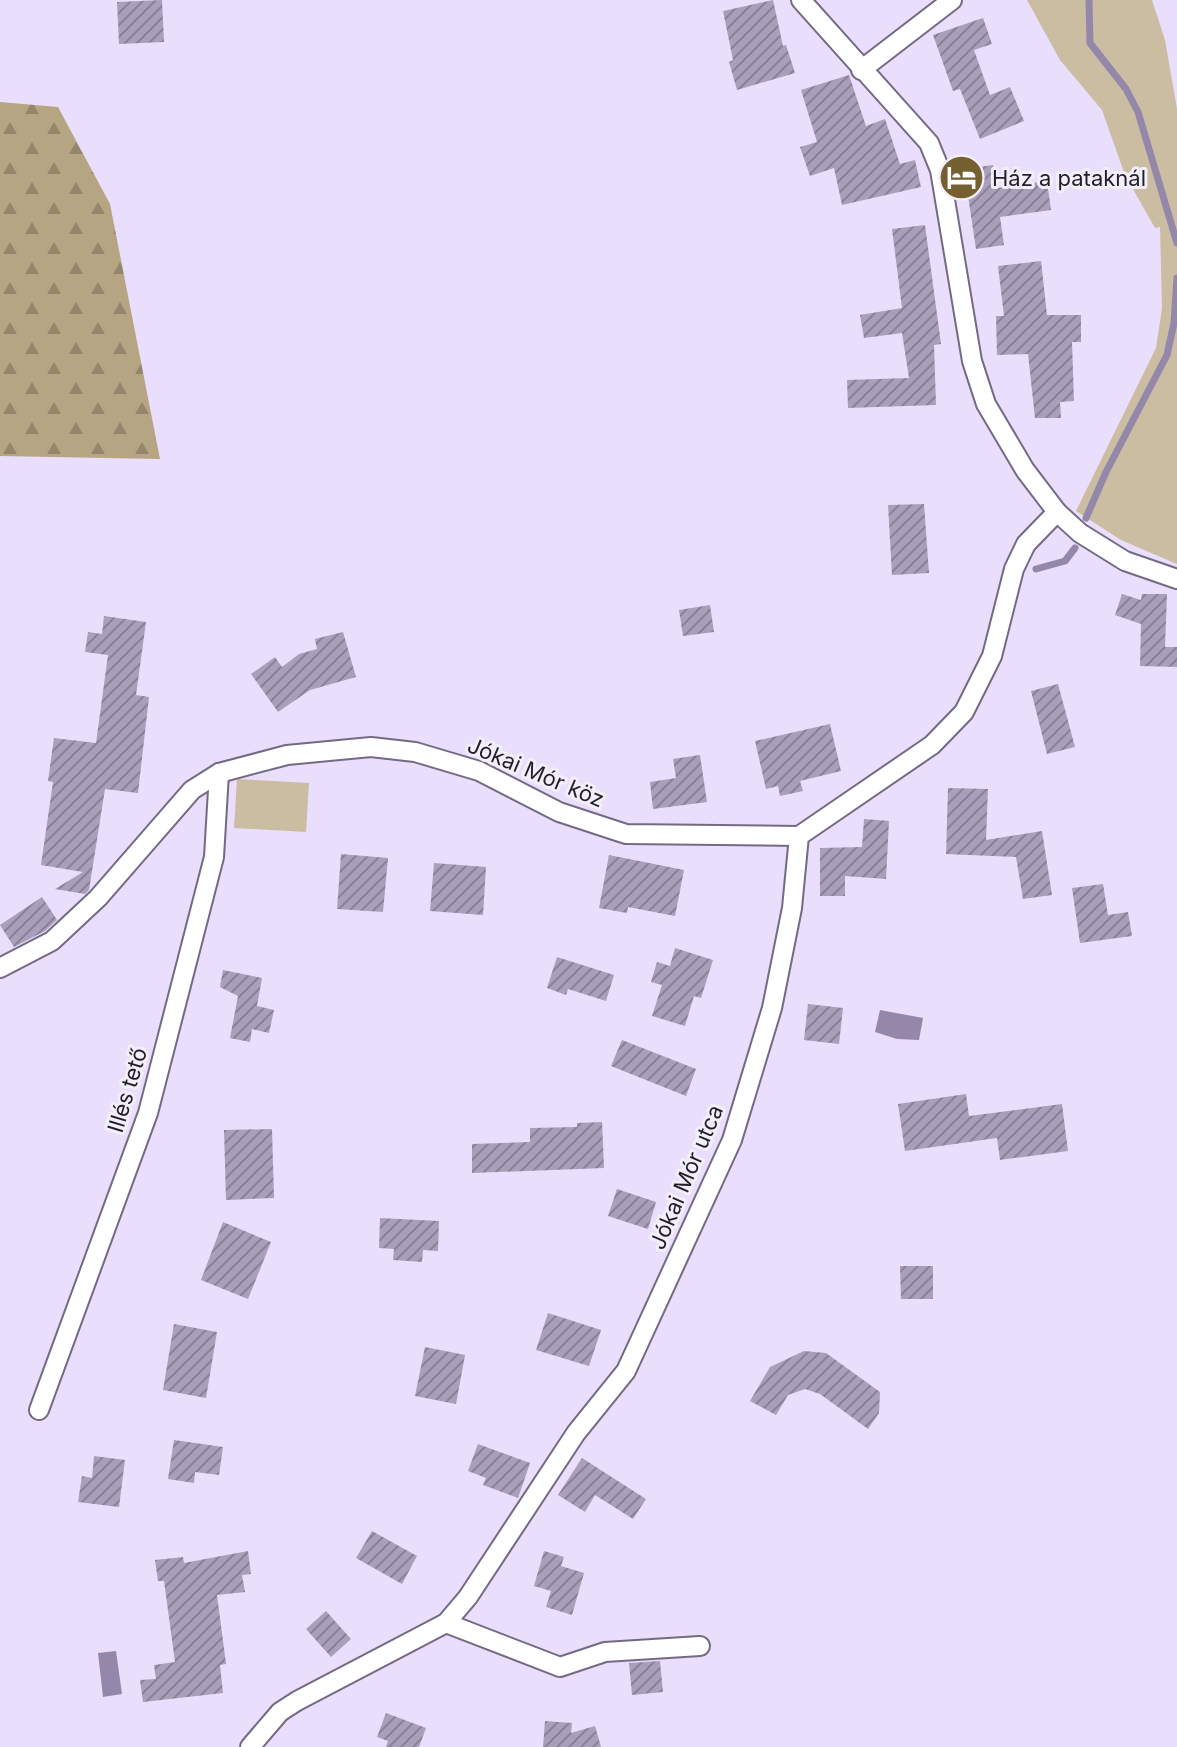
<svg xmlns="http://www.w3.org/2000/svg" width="1177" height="1747" viewBox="0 0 1177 1747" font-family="Inter,sans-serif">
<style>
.forest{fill:url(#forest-firs)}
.park{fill:#cbbda2}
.water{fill:#9587a9}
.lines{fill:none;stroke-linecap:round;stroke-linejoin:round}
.stream{stroke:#9587a9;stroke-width:7}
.building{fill:url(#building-hatch)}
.street-casing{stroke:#746a83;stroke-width:22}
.street{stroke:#fff;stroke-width:18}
.labels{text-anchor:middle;stroke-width:6;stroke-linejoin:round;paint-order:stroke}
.poi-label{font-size:22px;fill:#231f2a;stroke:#f3effa;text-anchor:start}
.street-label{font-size:22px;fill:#231f2a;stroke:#f3effa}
</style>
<defs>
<pattern id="forest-firs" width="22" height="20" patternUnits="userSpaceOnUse" patternTransform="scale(2)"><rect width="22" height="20" fill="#b6a582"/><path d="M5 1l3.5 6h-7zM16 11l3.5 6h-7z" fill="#94866b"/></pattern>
<pattern id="building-hatch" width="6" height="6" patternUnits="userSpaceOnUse" patternTransform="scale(2)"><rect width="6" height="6" fill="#a99fba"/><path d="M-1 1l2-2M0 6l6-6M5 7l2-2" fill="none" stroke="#898197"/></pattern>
</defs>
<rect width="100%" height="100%" fill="#e9defb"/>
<path class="forest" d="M0 102 58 107 110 204 160 459 0 456Z"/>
<g class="park">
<path d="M1027 0H1152L1165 40 1177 109V564L1121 540 1076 511 1156 348 1162 308 1160 227 1155 228 1125 175 1102 110 1060 60Z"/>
<path d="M237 779 309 783 306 832 234 828Z"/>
</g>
<g class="water">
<path d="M880 1010 923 1018 919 1040 897 1039 875 1032Z"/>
<path d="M116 1651 122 1694 103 1697 98 1653Z"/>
</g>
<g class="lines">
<g class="stream">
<path d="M1089 0 1090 43 1126 89 1138 112 1177 243"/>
<path d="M1086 518 1106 472 1167 355 1174 323 1177 278"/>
<path d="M1036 569 1065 561 1075 548"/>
</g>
</g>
<g class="building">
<path d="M162 0 164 42 119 44 117 2Z"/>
<path d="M773 0 783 46 786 45 795 73 737 90 729 62 733 60 723 11Z"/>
<path d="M983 18 992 44 974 50 990 95 1010 87 1024 121 980 139 960 89 953 91 933 35Z"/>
<path d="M849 75 866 126 885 119 900 164 915 160 921 187 842 205 834 168 810 176 800 147 817 142 801 90Z"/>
<path d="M993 165 996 188 1047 181 1051 210 1000 217 1004 245 976 249 964 169Z"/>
<path d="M925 225 941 344 934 345 936 405 848 408 847 380 909 378 902 333 864 338 860 315 902 308 892 229Z"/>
<path d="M1041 261 1047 315H1081V342H1072L1074 401 1060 402 1061 418H1035L1028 354 997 355 996 316H1004L998 266Z"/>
<path d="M924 504 929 573 892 575 888 505Z"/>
<path d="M1122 594 1141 600 1142 594H1167L1165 647H1177V667L1140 666 1141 624 1115 615Z"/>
<path d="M710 605 714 632 683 636 679 610Z"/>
<path d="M104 616 146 622 136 695 149 697 138 793 105 789 89 890 85 894 55 889 83 872 41 865 53 782 48 781 54 738 96 743 108 655 85 652 88 632 102 634Z"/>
<path d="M343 632 356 677 310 690 278 712 251 674 275 657 282 667 299 654 317 649 315 639Z"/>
<path d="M1058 684 1075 747 1047 754 1031 691Z"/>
<path d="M830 724 841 771 800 781 803 791 780 796 778 786 766 789 755 741Z"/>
<path d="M700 755 707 802 653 809 650 782 676 778 673 759Z"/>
<path d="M948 788 988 789 986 840 1042 831 1052 895 1023 899 1016 857 946 854Z"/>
<path d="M864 819 889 821 886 879 845 876V896H820V848L862 847Z"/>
<path d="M341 854 388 858 383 912 337 909Z"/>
<path d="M609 855 684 870 675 916 628 907 627 913 599 908Z"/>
<path d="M434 863 486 867 483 915 430 911Z"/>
<path d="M1103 884 1108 915 1128 912 1132 936 1080 943 1072 888Z"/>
<path d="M42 897 57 920 45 931 14 947 0 925Z"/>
<path d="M675 948 713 960 701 998 694 996 685 1026 652 1016 662 985 651 982 657 962 670 966Z"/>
<path d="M557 957 614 975 606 1001 568 989 566 995 547 988Z"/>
<path d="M223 970 262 978 257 1006 274 1010 269 1033 252 1029 250 1042 230 1038 238 996 220 987Z"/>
<path d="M808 1004 843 1008 839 1044 804 1040Z"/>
<path d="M622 1040 696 1069 686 1096 611 1066Z"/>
<path d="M966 1094 969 1116 1062 1104 1068 1151 1000 1160 997 1138 905 1151 898 1104Z"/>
<path d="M602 1122 604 1168 472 1173V1144L530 1142V1128L577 1127V1123Z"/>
<path d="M272 1129 274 1198 226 1200 224 1130Z"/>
<path d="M617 1189 656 1202 648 1229 608 1216Z"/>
<path d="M380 1218 439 1221 438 1251 423 1250 422 1262 393 1260 394 1249 379 1248Z"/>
<path d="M223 1222 271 1242 248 1299 201 1280Z"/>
<path d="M900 1266H933V1299H901Z"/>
<path d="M548 1313 601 1330 589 1366 536 1350Z"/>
<path d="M174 1324 217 1332 206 1398 163 1390Z"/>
<path d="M425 1347 465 1355 456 1404 415 1396Z"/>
<path d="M804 1351 826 1353 880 1392 879 1413 868 1429 820 1394 805 1389 788 1395 776 1415 750 1401 770 1367Z"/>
<path d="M174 1440 223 1447 219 1475 195 1472 194 1483 168 1479Z"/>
<path d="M478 1444 530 1463 518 1498 483 1485 486 1478 468 1471Z"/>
<path d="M94 1456 125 1460 119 1507 78 1502 82 1476 92 1478Z"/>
<path d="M582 1458 646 1499 633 1519 595 1495 585 1512 558 1495Z"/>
<path d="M372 1531 417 1556 402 1584 356 1558Z"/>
<path d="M248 1551 251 1574 242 1575 245 1592 217 1595 226 1664 220 1665 223 1693 143 1702 140 1680 156 1679 154 1665 175 1662 164 1581H158L155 1560 183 1557 184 1563Z"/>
<path d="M544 1551 564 1557 561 1566 584 1573 572 1615 546 1607 551 1591 534 1586Z"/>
<path d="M326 1611 351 1639 331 1657 306 1629Z"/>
<path d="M660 1661 663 1692 632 1695 629 1663Z"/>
<path d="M386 1713 426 1728 419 1747H386L388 1741 377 1737Z"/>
<path d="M545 1721 572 1723 571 1733 595 1726 601 1747H543Z"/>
</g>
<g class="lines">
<defs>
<g id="street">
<path d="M801 0 929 143 940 170 972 361 986 404 1025 470 1057 512 1080 533 1125 561 1177 579"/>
<path d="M861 70 952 0"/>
<path d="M0 968 52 941 98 898 192 790 219 773 287 755 371 747 415 752 479 771 559 812 626 834 799 836"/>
<path d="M39 1410 148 1113 214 857 219 773"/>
<path d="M446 1623 560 1667 605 1652 700 1646"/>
<path d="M250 1747 280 1712 297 1701 446 1623 468 1597 576 1433 626 1371 732 1140 772 1008 792 908 799 836 932 745 964 712 992 656 1014 569 1026 544 1057 512"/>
</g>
</defs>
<use href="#street" class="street-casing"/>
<use href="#street" class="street"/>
</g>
<defs>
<symbol id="hotel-disc" viewBox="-11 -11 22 22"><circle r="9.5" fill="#766030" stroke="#f3effa"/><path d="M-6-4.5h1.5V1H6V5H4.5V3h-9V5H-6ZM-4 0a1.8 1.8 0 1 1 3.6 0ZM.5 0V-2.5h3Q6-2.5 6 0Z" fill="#fff"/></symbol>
</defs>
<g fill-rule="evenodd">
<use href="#hotel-disc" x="936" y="152" width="51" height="51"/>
</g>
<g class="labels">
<g class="poi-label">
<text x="992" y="186">Ház a pataknál</text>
</g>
<g class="street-label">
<text transform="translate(536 772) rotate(23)" y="8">Jókai Mór köz</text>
<text transform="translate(127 1090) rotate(-73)" y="8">Illés tető</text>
<text transform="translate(686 1177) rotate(-67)" y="8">Jókai Mór utca</text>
</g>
</g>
</svg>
